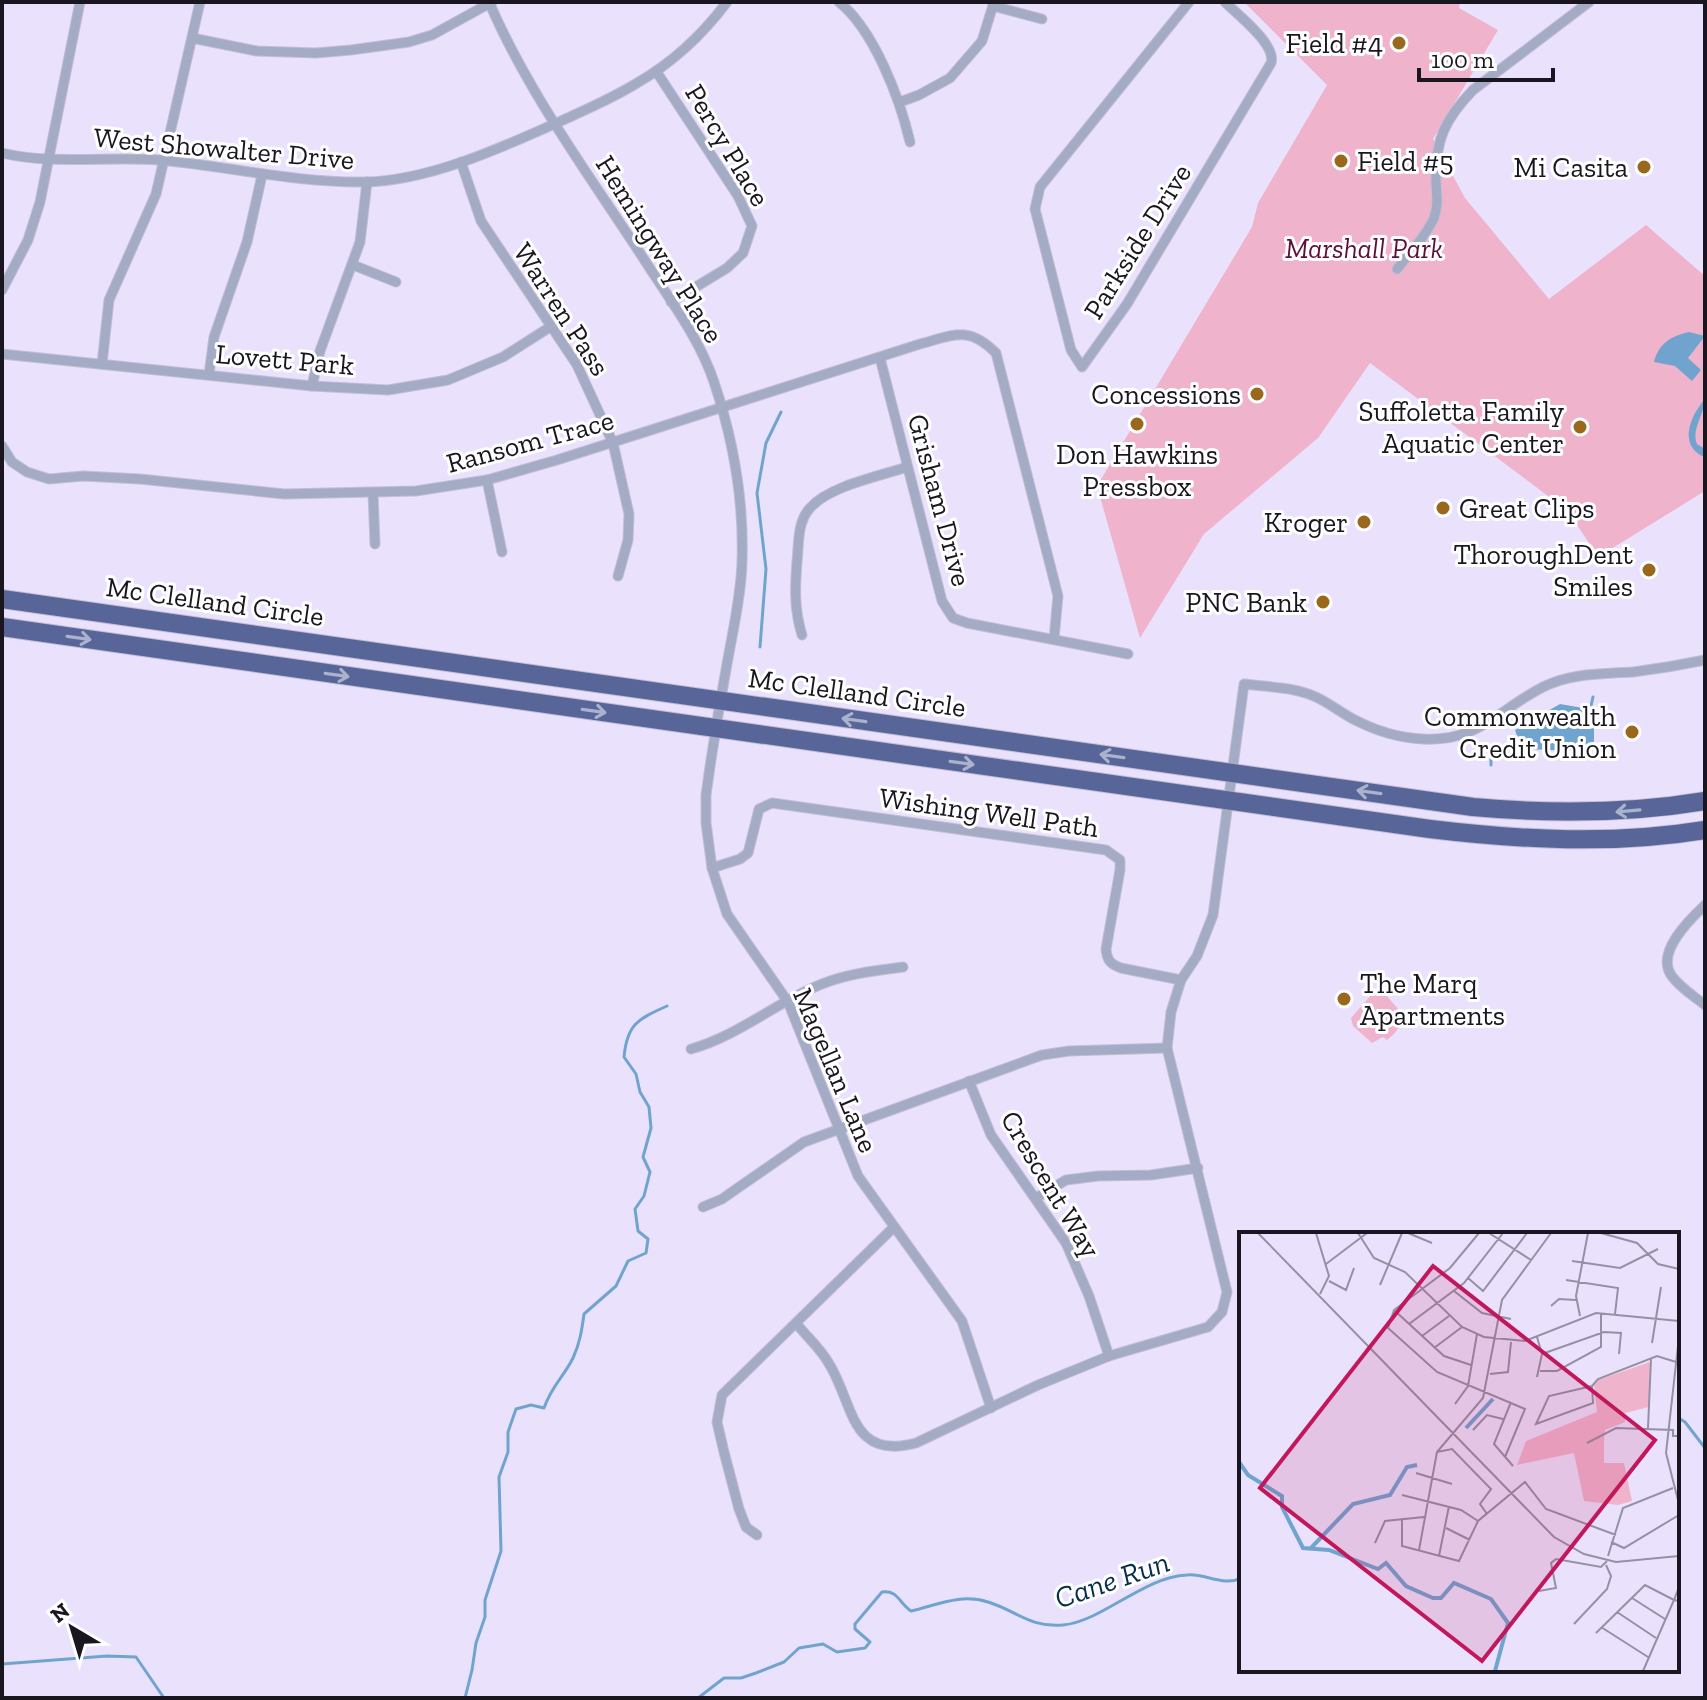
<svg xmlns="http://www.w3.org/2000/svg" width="1707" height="1700" viewBox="0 0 1707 1700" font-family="'Zilla Slab',serif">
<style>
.green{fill:#efb3cc}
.water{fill:#70a4cf}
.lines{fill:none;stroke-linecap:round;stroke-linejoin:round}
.stream{stroke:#70a4cf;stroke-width:3}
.street-casing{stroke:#c4bdd5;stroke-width:11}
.highway-casing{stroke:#c4bdd5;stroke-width:20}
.street{stroke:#a3abc5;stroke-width:9}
.highway{stroke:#576599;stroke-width:18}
.oneway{stroke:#abb2cc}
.poi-dot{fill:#9a681c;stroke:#fff;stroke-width:3}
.labels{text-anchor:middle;stroke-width:6;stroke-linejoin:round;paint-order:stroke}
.poi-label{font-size:28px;fill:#19161f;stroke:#fff;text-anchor:end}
.street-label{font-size:28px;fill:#19161f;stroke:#fff}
.park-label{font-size:28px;font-style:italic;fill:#5b0f39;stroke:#fff}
.water-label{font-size:30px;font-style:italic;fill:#042e4b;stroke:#fff}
.inset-river{fill:none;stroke:#70a4cf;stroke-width:4}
.inset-road{fill:none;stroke:#9690a4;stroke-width:2}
.view{fill:#c2185b;fill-opacity:0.15;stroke:#c2185b;stroke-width:4}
.inset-edge{fill:none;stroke:#19161f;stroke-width:4}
</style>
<rect width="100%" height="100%" fill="#eae2fd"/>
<g class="green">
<path d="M1244 2H1460L1459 8 1498 30 1433 139 1465 198 1549 299 1646 225 1705 276V491L1598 557 1568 511 1370 363 1318 438 1204 534 1140 638 1097 486 1252 227 1258 203 1327 85Z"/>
<path d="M1373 993 1385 994 1406 1018 1394 1034 1387 1040 1383 1037 1372 1043 1353 1026 1351 1018Z"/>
</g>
<g class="water">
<path d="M1689 332 1705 336 1688 358 1701 370 1692 381 1675 366 1654 362C1659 343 1671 336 1689 332Z"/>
<path d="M1705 399C1705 414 1691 428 1697 444L1705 449 1704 457C1678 445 1690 416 1705 399Z"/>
<path d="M1560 704 1583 708 1594 723V745L1576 751 1521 749 1515 730Z"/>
</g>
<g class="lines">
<g class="stream">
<path d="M760 647 766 569 757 493 766 443 781 412"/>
<path d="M1588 719 1593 697"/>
<path d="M1491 752V765"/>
<path d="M1677 1417 1685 1422 1705 1448"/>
<path d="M2 1664 107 1656 136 1657 164 1698"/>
<path d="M465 1698 472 1670 476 1643 485 1617V1600L501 1551 499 1477 508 1452V1432L516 1409 531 1405 544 1408C552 1385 563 1378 573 1358 580 1343 582 1329 584 1314L616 1286 628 1261 646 1253 648 1239 638 1231 635 1209 644 1196 650 1172 643 1157 651 1128 649 1107 640 1092 636 1074 624 1057C627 1024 638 1019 667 1006"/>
<path d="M698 1698 724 1678H741L756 1673 784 1662 799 1648 823 1644 837 1652 865 1648 870 1642 855 1629V1624L882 1592C898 1590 899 1603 911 1611 937 1605 961 1593 988 1602 1015 1610 1030 1628 1063 1625 1103 1621 1143 1577 1187 1575 1205 1573 1224 1587 1241 1578"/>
</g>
<defs>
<g id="street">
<path d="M489 2C530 97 593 180 649 267 673 304 700 340 714 382 733 439 744 502 742 562 741 596 733 630 727 664 719 707 712 751 706 795V823L712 868 727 914 788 1002 858 1176 962 1321 991 1408"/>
<path d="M839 2C874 30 900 99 910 142"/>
<path d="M1189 2 1040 187 1035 209 1071 350 1082 367 1127 304 1271 63C1277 45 1238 15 1225 2"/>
<path d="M993 6 1042 19"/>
<path d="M192 38 257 51 316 53 351 50 409 42 432 35 492 2"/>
<path d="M656 71 738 196 752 226 743 253 727 268 671 302"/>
<path d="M900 102 919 95 950 78 982 41 994 2"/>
<path d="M2 153C52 165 108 156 159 160 228 166 295 183 365 182 429 181 503 147 561 121 587 109 613 98 637 83 672 63 703 34 727 2"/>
<path d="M461 162 481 221 577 365 613 443 629 514 628 540 618 576"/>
<path d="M353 265 396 282"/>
<path d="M1397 269C1409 254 1426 236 1434 218 1439 204 1436 194 1436 180 1435 140 1445 119 1473 90L1589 2"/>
<path d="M2 290 28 240 40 202 80 2"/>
<path d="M2 354 312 386 388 390 448 380 503 357 550 327"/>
<path d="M880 358 942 601 953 618 967 623 1128 654"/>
<path d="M102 364 109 300 156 194 200 2"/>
<path d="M209 374 214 337 247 242 262 175"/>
<path d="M312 386 320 351 360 242 367 182"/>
<path d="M2 446 12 462 27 472 49 479 83 476 140 479 284 494 416 491 487 480 557 460 920 344C954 335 968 325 996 353L1058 596 1054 639"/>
<path d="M487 480 502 552"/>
<path d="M373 493 375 544"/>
<path d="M802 635C794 609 795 588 797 561 799 544 797 522 810 508 829 486 880 476 907 467"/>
<path d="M712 868 740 859 748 853 759 809 772 803 1106 850 1120 860V870L1106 949C1107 960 1110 964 1121 968L1181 980"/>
<path d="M1705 905C1689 920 1656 952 1671 975 1680 988 1694 996 1705 1005"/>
<path d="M691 1049C741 1035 781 998 830 981 854 973 879 970 903 967"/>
<path d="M969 1081 991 1135 1066 1243 1089 1296 1109 1356"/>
<path d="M1036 1198 1066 1180 1098 1176 1151 1175 1198 1168"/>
<path d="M703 1207 722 1199 804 1142 1042 1055 1069 1051 1167 1048"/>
<path d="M796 1323C806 1336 820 1348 828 1362 854 1402 849 1461 916 1443L1038 1385 1109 1356 1208 1327 1222 1312 1227 1292 1167 1048 1171 1012 1181 980 1197 956 1213 915 1244 684C1268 687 1294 687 1316 697 1329 703 1340 712 1353 719 1374 730 1399 738 1423 739 1479 742 1499 709 1543 687 1571 673 1602 674 1633 672 1657 669 1681 665 1705 660"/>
<path d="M757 1535 746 1527 739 1509 724 1452 717 1422 722 1395 894 1227"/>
</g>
<g id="highway">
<path d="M2 599 1473 807C1551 814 1627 814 1705 801"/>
<path d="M2 627 1430 829C1522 840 1613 845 1705 830"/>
</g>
</defs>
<use href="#street" class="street-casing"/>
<use href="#highway" class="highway-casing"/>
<use href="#street" class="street"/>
<use href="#highway" class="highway"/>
</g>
<defs><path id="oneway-shaft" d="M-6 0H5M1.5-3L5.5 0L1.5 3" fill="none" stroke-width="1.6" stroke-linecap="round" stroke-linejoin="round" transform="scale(2)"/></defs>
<g class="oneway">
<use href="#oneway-shaft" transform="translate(79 638) rotate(8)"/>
<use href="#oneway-shaft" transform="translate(337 675) rotate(8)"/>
<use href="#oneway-shaft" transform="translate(594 711) rotate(8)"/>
<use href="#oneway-shaft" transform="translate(854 720) rotate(-172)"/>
<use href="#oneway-shaft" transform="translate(1112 756) rotate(-172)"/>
<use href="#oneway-shaft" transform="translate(962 763) rotate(8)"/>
<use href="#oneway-shaft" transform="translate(1369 792) rotate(-172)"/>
<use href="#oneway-shaft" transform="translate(1628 811) rotate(175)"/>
</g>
<g class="poi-dot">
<circle cx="1399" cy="43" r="8"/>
<circle cx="1341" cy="161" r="8"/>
<circle cx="1644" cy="167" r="8"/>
<circle cx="1257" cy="394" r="8"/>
<circle cx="1137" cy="424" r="8"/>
<circle cx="1580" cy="427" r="8"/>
<circle cx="1443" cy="508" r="8"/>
<circle cx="1364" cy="522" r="8"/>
<circle cx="1649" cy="570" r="8"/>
<circle cx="1323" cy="602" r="8"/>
<circle cx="1632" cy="732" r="8"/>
<circle cx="1344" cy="999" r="8"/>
</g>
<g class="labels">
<g class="poi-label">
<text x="1383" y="53">Field #4</text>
<text x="1357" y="171" text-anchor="start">Field #5</text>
<text x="1628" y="177">Mi Casita</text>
<text x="1241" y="404">Concessions</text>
<text x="1564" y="421">Suffoletta Family<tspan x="1564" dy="32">Aquatic Center</tspan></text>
<text x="1137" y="464" text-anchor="middle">Don Hawkins<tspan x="1137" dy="32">Pressbox</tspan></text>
<text x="1459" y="518" text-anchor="start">Great Clips</text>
<text x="1348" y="532">Kroger</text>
<text x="1633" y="564">ThoroughDent<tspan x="1633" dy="32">Smiles</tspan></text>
<text x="1307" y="612">PNC Bank</text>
<text x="1616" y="726">Commonwealth<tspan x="1616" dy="32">Credit Union</tspan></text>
<text x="1360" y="993" text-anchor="start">The Marq<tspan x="1360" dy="32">Apartments</tspan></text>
</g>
<g class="street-label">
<text transform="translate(728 145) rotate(59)" y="10">Percy Place</text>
<text transform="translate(224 148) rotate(5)" y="10">West Showalter Drive</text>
<text transform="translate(1137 241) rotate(-58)" y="10">Parkside Drive</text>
<text transform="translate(660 249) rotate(58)" y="10">Hemingway Place</text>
<text transform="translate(562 309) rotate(57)" y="10">Warren Pass</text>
<text transform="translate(285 359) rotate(5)" y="10">Lovett Park</text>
<text transform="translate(530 441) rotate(-15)" y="10">Ransom Trace</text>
<text transform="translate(940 500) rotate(75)" y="10">Grisham Drive</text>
<text transform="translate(215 601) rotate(8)" y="10">Mc Clelland Circle</text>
<text transform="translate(857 692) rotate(8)" y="10">Mc Clelland Circle</text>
<text transform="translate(989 812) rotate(8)" y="10">Wishing Well Path</text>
<text transform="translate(836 1070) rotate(67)" y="10">Magellan Lane</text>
<text transform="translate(1051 1184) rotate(59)" y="10">Crescent Way</text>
</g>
<g class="park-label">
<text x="1364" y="258">Marshall Park</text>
</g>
<g class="water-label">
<text transform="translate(1112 1580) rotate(-19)" y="10">Cane Run</text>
</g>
</g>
<g transform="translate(1239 1232)">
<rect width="440" height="440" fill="#eae2fd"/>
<path d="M411 130 410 175 386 181V190L366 198 365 209V231H385L393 269 379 273 345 269 335 221 278 233 287 209 358 180 355 153 359 148Z" fill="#efb3cc"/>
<path class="inset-river" d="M227 196 254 167M0 230 9 243 43 264V275L64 316 90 318 139 337 147 331 167 354 194 366H202L215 351 252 367 269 391 256 439M72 316 114 272 151 263 168 235 178 233"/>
<path class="inset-road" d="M19 1 315 305 345 322 377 330 440 324M77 1 90 44 81 62M119 1 135 26 166 40 223 95 245 105 286 109 357 81 440 89M169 1 193 11M240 1 211 36 155 78 149 96 198 140 286 177 266 225M250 1 292 28M362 1 398 11 419 32 440 37M333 29 381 36 419 17M87 32 128 1M229 46 244 59 288 1M327 48 379 56 376 82M90 49 107 58 115 36M141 53 163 1M215 59 243 81 272 87M312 74 320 67 337 68M155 78 205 124 232 133M341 84 337 64 349 1M170 92 225 51 264 1M183 104 210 84M298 105 303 122 298 145M440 105 427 221 440 272M413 111 422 55M195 116 223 95M303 122 365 100 382 101 380 122M301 139H318L362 115V81M251 142 269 140 272 110M353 154 354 171 297 192 310 164 353 154 359 147 418 124 437 130M272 170 255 212 274 234M216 172 229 154 238 102M409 196 412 127M234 198 248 183 264 187M348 211 377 196 434 198V204H440M198 220 213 217 252 257 241 272 248 282M177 241 213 252M163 263 222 278 239 289M163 287V314L220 329 239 289 286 250 307 277 377 303M207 296 231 308M372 310 385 316 440 283M136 311 146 289 185 285M180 318 198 220 244 166 263 68 312 1M200 324 210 274M369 324 384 276 434 256M300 359 317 356 312 331 317 327 362 335 368 329M393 366 426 387M378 380 417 406M335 392 368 357 372 344 367 333M362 395 409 425M357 401 406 353 435 368 440 355M404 439 435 368 440 369"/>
<path class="view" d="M194 34 416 208 243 429 21 256Z"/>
<rect width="440" height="440" class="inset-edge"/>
</g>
<rect width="1707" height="1700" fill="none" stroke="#19161f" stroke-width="8"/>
<g transform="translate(72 1628) rotate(322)" stroke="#ffffff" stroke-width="6" paint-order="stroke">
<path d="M0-6L14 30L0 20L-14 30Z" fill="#19161f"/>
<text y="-12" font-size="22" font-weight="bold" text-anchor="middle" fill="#19161f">N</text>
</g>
<path d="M1419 68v12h134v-12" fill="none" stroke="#19161f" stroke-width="4"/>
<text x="1431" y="68" font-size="24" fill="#19161f" stroke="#ffffff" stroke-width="6" paint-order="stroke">100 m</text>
</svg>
